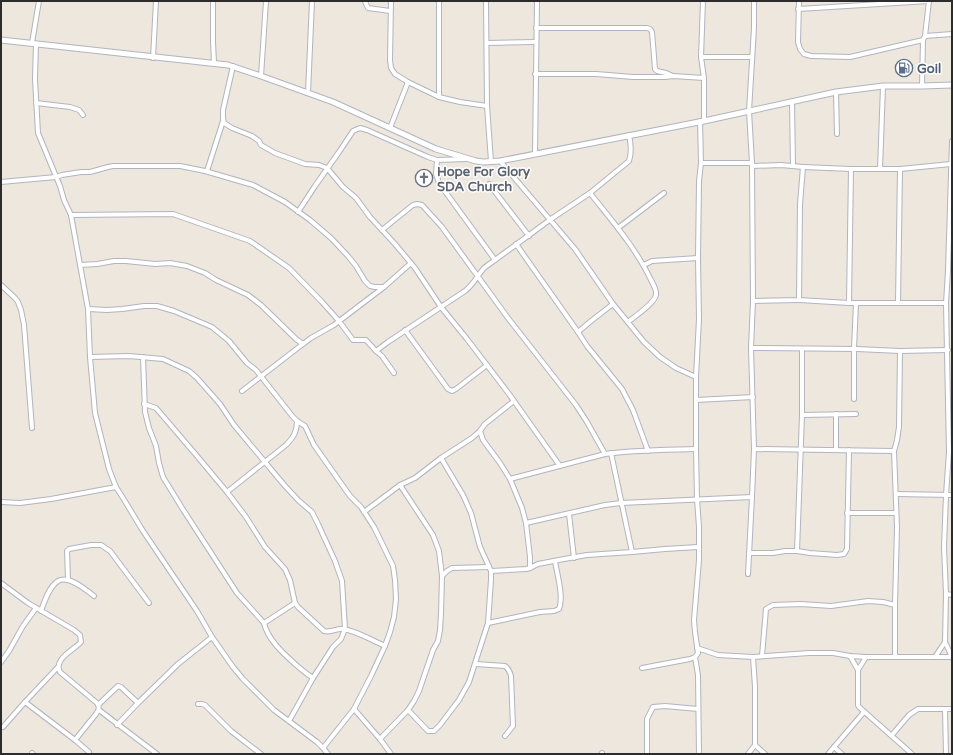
<svg xmlns="http://www.w3.org/2000/svg" width="953" height="755" viewBox="0 0 953 755" font-family="'Varela Round',sans-serif">
<style>
.lines{fill:none;stroke-linecap:round;stroke-linejoin:round}
.minor-casing{stroke:#b2b4bf;stroke-width:6}
.tertiary-casing{stroke:#b2b4bf;stroke-width:7}
.minor{stroke:#fff;stroke-width:4}
.tertiary{stroke:#fff;stroke-width:5}
.labels{text-anchor:middle;stroke-width:3;stroke-linejoin:round;paint-order:stroke}
.service-label{font-size:13px;font-weight:bold;fill:#4e5e75;stroke:#fff;text-anchor:start}
.worship-label{font-size:13px;font-weight:bold;fill:#5b616d;stroke:#fff;text-anchor:start}
</style>
<rect width="100%" height="100%" fill="#ede7de"/>
<g class="lines">
<defs>
<g id="minor">
<path d="M213 1V42L214 63"/>
<path d="M365 1 366 4 368 8 390 11"/>
<path d="M391 1 390 60 391 68 395 74 408 82 439 97 460 102 487 106"/>
<path d="M486 1 487 106 491 161"/>
<path d="M703 1 701 57 704 78V121"/>
<path d="M799 1 798 42 800 49 804 54 811 56 850 57 923 40"/>
<path d="M798 9 929 1"/>
<path d="M536 28H647L650 29 652 32 655 69 657 71 666 73 673 76"/>
<path d="M925 36 952 34"/>
<path d="M32 43 39 1"/>
<path d="M487 43 536 42"/>
<path d="M36 44 35 79 38 133 60 186 64 200 71 215 88 309 90 357 95 413 109 469 116 487 123 498 143 531 197 611 212 637 233 667 243 679 274 710 317 742 323 748 328 754"/>
<path d="M701 57H752"/>
<path d="M153 58 156 1"/>
<path d="M233 66 223 110V118L224 123 232 128 252 136 259 141 261 145 275 153 305 164 319 165 327 168 343 187 356 198 370 217 395 244 415 268 441 307 467 339 509 394 560 466"/>
<path d="M535 74H596L633 77H665L673 76 704 78"/>
<path d="M261 76 266 1"/>
<path d="M922 86 923 40 925 36 929 1"/>
<path d="M836 92 837 134"/>
<path d="M308 93 312 1"/>
<path d="M439 97V1"/>
<path d="M792 102 793 166"/>
<path d="M36 103 70 107 79 110 83 115"/>
<path d="M390 128 408 82"/>
<path d="M535 154 537 1"/>
<path d="M437 160 436 174 439 183 495 260"/>
<path d="M500 161 575 249 613 304 644 342 660 357 676 368 696 377"/>
<path d="M701 163H752L749 111 754 28V1"/>
<path d="M752 163V166L753 301 799 300 800 204 803 167 781 165 752 166"/>
<path d="M803 167 851 169H900L951 164"/>
<path d="M880 169 883 86"/>
<path d="M207 171 223 121"/>
<path d="M1 182 56 177 62 175 81 172H90L108 167 113 166H180L205 171 253 185 285 202 310 220 331 238 348 256 356 266 365 281 370 286 375 287H384"/>
<path d="M489 184 529 236"/>
<path d="M590 193C612 221 636 248 651 280 653 284 657 290 656 295 654 304 635 316 628 322"/>
<path d="M298 212 315 186 339 152 353 131 360 128 367 130 428 157 437 160 466 159"/>
<path d="M71 215 173 214 250 241 289 268 322 302 339 321 353 340H366L376 351"/>
<path d="M618 228 664 193"/>
<path d="M382 230 413 205 417 204 422 205 442 227 508 318 576 405 587 422 605 454"/>
<path d="M516 244 578 332"/>
<path d="M80 265 97 264 114 261H126L155 264 170 263 187 266 205 273 216 280 248 295 261 305 296 339 303 344"/>
<path d="M644 265 652 261 698 258"/>
<path d="M1 285 15 298 18 302 21 310 24 325 32 428"/>
<path d="M799 300 849 303H946"/>
<path d="M753 301 751 348 857 349 900 351 948 350"/>
<path d="M849 303 851 169"/>
<path d="M898 303 900 169"/>
<path d="M613 304 591 321 578 332 587 346 622 389 633 410 648 451"/>
<path d="M88 309 107 310 122 309 144 306H157L174 311 212 327 229 341 247 363 256 370 293 417 297 421 305 426 314 445 350 496 361 507 374 527 393 566 395 580 396 599 394 617 390 632 385 646 371 676 354 709 323 748"/>
<path d="M405 330 448 389 452 391 456 389 487 365"/>
<path d="M751 348 754 449"/>
<path d="M90 357 129 356 163 359 189 371 197 378 220 404 234 425 285 486 299 501 312 512 318 524 335 561 342 581 345 629 341 639 333 647 313 678"/>
<path d="M143 357 145 412 149 428 156 446 159 463 163 477 182 508 237 593 264 623 295 603"/>
<path d="M394 373 382 356 376 351 388 342 465 291C474 284 477 276 484 268L551 219 590 193 629 161C632 152 631 144 629 135"/>
<path d="M242 391 299 347 311 338 334 325 384 287 411 263"/>
<path d="M854 399V349L856 303"/>
<path d="M696 400 753 397"/>
<path d="M144 404 156 408 197 456 227 492 246 517 265 547 285 569 290 580 295 603 298 607 324 631C332 633 336 628 343 629 357 631 371 640 385 646"/>
<path d="M802 415 856 414"/>
<path d="M836 450V414"/>
<path d="M611 453 632 552"/>
<path d="M510 479 605 454C635 450 665 450 696 449"/>
<path d="M400 485 433 535 439 551 442 576"/>
<path d="M227 492 286 445C293 438 297 432 297 421"/>
<path d="M896 494 952 495"/>
<path d="M752 497 754 449 894 451"/>
<path d="M1 502 20 503 51 499 116 487"/>
<path d="M364 512 400 485 415 478 441 458 472 438 480 431"/>
<path d="M847 513H896"/>
<path d="M569 514 574 558"/>
<path d="M526 523 605 505 621 503 752 497 748 574"/>
<path d="M797 551 802 415V349"/>
<path d="M749 553H773L785 551H797L810 553 837 555 844 554 847 549 849 450"/>
<path d="M530 568 538 564 564 559 587 555 632 552 665 549 698 547"/>
<path d="M491 571 526 569 530 568V557L526 523 522 508 510 479 500 463 483 440 480 431 485 424 514 401"/>
<path d="M68 579 67 551 69 549 91 545H101L110 551 149 603"/>
<path d="M1 583 28 603 74 630 80 635 81 642C74 650 53 659 60 672L97 703C100 707 99 710 96 714L75 740"/>
<path d="M946 594 952 595"/>
<path d="M41 611C54 573 63 571 94 596"/>
<path d="M264 623C268 640 283 653 295 664 301 669 306 674 313 678L289 721"/>
<path d="M488 623 540 612 554 611 559 609C564 597 557 574 555 561"/>
<path d="M697 648 718 655 753 657 809 653H833L850 656 866 657H952"/>
<path d="M762 656 766 609 773 605 801 604 831 606 868 601 883 602 895 605"/>
<path d="M850 656 858 670"/>
<path d="M695 657 698 675 699 754"/>
<path d="M866 657 858 670V705L859 707 912 754"/>
<path d="M895 657V605L897 527 894 451 897 440 899 427 900 351"/>
<path d="M935 657 945 642"/>
<path d="M952 657 945 642 946 594 944 547 946 495 949 452 946 303 948 271 952 141"/>
<path d="M1 662 9 651 23 626 36 608"/>
<path d="M476 664 505 666C509 669 510 672 511 676L513 726 505 736"/>
<path d="M642 668 690 659 695 657 698 653 695 632 694 620 699 560V527L697 499 696 449V377L699 319 698 258 699 181 701 163 700 121"/>
<path d="M25 702 75 740 89 752"/>
<path d="M198 704H202L205 705 231 731 261 754"/>
<path d="M98 705 118 686 121 687 138 703 178 664 212 637"/>
<path d="M354 709 380 739 391 754"/>
<path d="M945 709 946 754"/>
<path d="M99 710 157 754"/>
<path d="M408 710 428 731H434L440 725 459 700 469 682 488 623 491 580V571L480 547 471 513 463 495 441 458"/>
<path d="M117 725 138 703"/>
<path d="M3 727 25 702 58 667"/>
<path d="M892 735 909 715 918 709H952"/>
<path d="M380 739 408 710 414 701 419 691 433 650 438 641 440 630 441 614 442 576 447 571 452 568 489 567"/>
<path d="M755 745 765 754"/>
<path d="M834 747 842 754"/>
<path d="M32 753 33 754"/>
<path d="M602 754V753"/>
<path d="M647 754V719L653 707 665 706 698 709"/>
<path d="M748 754 755 745V687L753 657"/>
<path d="M828 754 864 712"/>
</g>
<path id="tertiary" d="M1 40 228 65 261 76 333 102 436 149 476 161 483 162 500 161 704 121 836 92 883 86H922L952 85"/>
</defs>
<use href="#minor" class="minor-casing"/>
<use href="#tertiary" class="tertiary-casing"/>
<use href="#minor" class="minor"/>
<use href="#tertiary" class="tertiary"/>
</g>
<defs>
<symbol id="fuel-ring" viewBox="-11 -11 22 22"><circle r="9.5" fill="#fff" stroke="#5c6f8a" stroke-width="1.5"/><path d="M-5.5-6h7V0h2V4h1.3V-2.5L3-4.5l.8-.8L6-3V5H2.5V1h-1V6h-7ZM-4.2-4.7v3.2H.2V-4.7Z" fill="#5c6f8a"/></symbol>
<symbol id="church-ring" viewBox="-11 -11 22 22"><circle r="9.5" fill="#fff" stroke="#6b7280" stroke-width="1.5"/><path d="M-1.2-6h2.4v3.5h3.3v2.4h-3.3V6h-2.4V-.1h-3.3v-2.4h3.3Z" fill="#6b7280"/></symbol>
</defs>
<g fill-rule="evenodd">
<use href="#fuel-ring" x="894" y="58" width="20" height="20"/>
<use href="#church-ring" x="414" y="168" width="20" height="20"/>
</g>
<g class="labels">
<g class="service-label">
<text x="917" y="73">Goil</text>
</g>
<g class="worship-label">
<text x="437" y="176">Hope For Glory<tspan x="437" dy="15">SDA Church</tspan></text>
</g>
</g>
<rect width="953" height="755" fill="none" stroke="#2c2c2c" stroke-width="4"/>
</svg>
